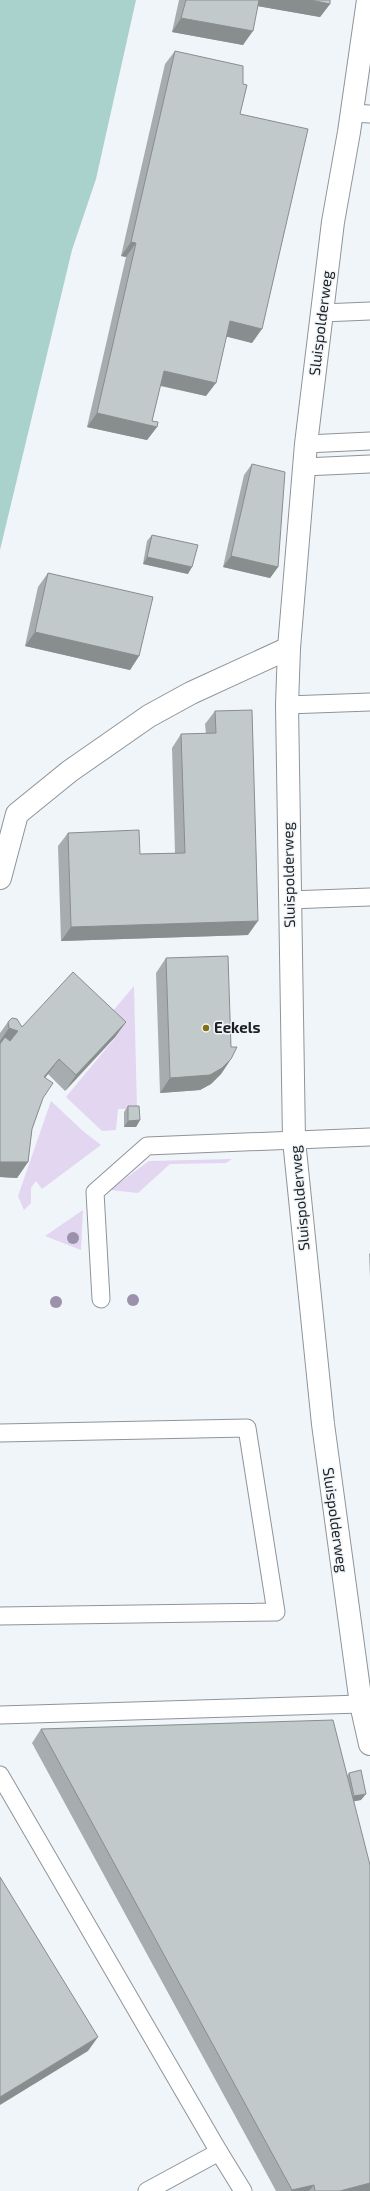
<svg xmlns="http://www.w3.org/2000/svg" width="370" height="2191" viewBox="0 0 370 2191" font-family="'Exo 2',sans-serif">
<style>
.green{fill:#e3d6f1}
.water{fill:#aad2cc}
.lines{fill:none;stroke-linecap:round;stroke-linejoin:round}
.lane-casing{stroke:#8f9499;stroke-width:19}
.street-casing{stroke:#8f9499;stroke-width:24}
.lane{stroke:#fff;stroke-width:17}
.street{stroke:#fff;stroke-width:22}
.tree{fill:#9c91ab}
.wall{fill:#a7adaf}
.shaded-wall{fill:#888d8e}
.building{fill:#c2c9cb;stroke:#888d8e}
.poi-dot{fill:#866f0f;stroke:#f0f5fa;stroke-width:1.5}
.labels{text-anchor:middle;stroke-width:3;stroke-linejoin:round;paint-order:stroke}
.street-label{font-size:15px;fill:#1e2022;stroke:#f0f5fa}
.poi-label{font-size:15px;font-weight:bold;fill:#1e2022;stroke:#f0f5fa;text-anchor:start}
</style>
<rect width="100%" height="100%" fill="#f0f5fa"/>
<g class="green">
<path d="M134 986 137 1109H118L116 1130 102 1131 66 1097 114 1039 101 1025Z"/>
<path d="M51 1101 83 1131 101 1145 42 1189 36 1181 31 1188V1203L24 1210 18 1196Z"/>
<path d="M232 1159 226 1163 170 1164 138 1193 110 1190 149 1161Z"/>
<path d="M83 1210 81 1250 45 1236Z"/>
</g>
<path class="water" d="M0 0H136L96 179 72 250 0 550Z"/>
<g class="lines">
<defs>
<g id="lane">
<path d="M352 113 370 114"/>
<path d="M322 313 370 311"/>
<path d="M306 444 370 441"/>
<path d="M304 467 370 464"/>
<path d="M287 705 370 702"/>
<path d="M289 900 370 897"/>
<path d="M101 1299 95 1192 147 1146 370 1137"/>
<path d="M0 1433 247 1428 276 1612 0 1616"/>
<path d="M0 1715 361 1704"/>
<path d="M0 1775 219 2152 243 2191"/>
<path d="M147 2191 219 2152"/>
</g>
<g id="street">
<path d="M368 0 349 132 333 222 306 444 289 648 287 705 294 1140 323 1424 361 1704 370 1744"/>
<path d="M0 878 17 814 70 771 149 716 191 693 289 648"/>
</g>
</defs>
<use href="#lane" class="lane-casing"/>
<use href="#street" class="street-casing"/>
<use href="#lane" class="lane"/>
<use href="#street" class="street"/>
</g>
<g class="tree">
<circle cx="73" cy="1238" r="6"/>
<circle cx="133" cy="1300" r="6"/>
<circle cx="56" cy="1302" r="6"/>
</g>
<g class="wall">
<path d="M179 0H330V4L320 17 258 6 243 45 172 32Z"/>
<path d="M175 51 240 114 252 343 226 336 206 396 160 386 152 421 157 427 147 440 87 427 126 257 121 256 165 64Z"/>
<path d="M252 464 278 567 270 578 223 567 244 475Z"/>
<path d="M152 535 188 574 143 564 147 541Z"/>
<path d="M48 573 139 656 130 670 25 646 38 587Z"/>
<path d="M215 711 248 935 61 941 58 846 68 833 140 854 175 853 172 748 181 734H206L205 724Z"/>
<path d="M166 958 231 1047V1059L221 1074 211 1084 200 1090 160 1093 156 973Z"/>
<path d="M8 1022 22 1027 126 1022 115 1037 65 1091 48 1074 45 1078 43 1098 32 1129 28 1162 17 1178 0 1177V1033Z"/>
<path d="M128 1106 140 1120 136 1127H124V1112Z"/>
<path d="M370 1253V1278L369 1254Z"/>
<path d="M41 1729 347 1776 349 1773 361 1800 354 1801 370 2191H276L32 1743Z"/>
</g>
<g class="shaded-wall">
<path d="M254 0H310L330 4 320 17 251 5Z"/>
<path d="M181 18 253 31 243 45 172 32Z"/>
<path d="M131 242 136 243 126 257 121 256Z"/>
<path d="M230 321 262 329 252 343 220 335Z"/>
<path d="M164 371 216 383 206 396 154 384Z"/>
<path d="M97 413 157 427 147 440 87 427Z"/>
<path d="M231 556 278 567 270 578 223 567Z"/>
<path d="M147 557 192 567 188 574 143 564Z"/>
<path d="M35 632 139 656 130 670 25 646Z"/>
<path d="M258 921 248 935 61 941 71 927Z"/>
<path d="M126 1022 115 1037 65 1091 76 1075Z"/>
<path d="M9 1028 18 1031 8 1047 0 1043V1041Z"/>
<path d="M59 1059 48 1074 34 1092 44 1077Z"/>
<path d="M231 1059 221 1074 211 1084 200 1090 160 1093 170 1078Z"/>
<path d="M140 1120 136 1127H124L128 1121Z"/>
<path d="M0 1162H28L17 1178 0 1177Z"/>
<path d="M366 1794 361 1800 350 1802 354 1796Z"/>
<path d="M98 2037 88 2051 0 2105V2097Z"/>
<path d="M370 2183V2191H340Z"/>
<path d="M314 2185 309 2191H291L292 2190Z"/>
</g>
<g class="building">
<path d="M186 0H259L253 31 181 18Z"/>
<path d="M310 0H330V4Z"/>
<path d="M175 51 243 66V84L247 85 240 114 308 129 262 329 230 321 216 383 164 371 152 421 158 422 157 427 97 413 136 243 131 242Z"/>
<path d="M252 464 285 472 278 567 231 556Z"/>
<path d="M152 535 198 545 192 567 147 557Z"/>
<path d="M48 573 153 597 139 656 35 632Z"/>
<path d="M252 710 258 921 71 927 68 833 139 830 140 854 185 853 181 734 216 733 215 711Z"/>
<path d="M228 956 231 1047H237L231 1059 222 1068 210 1075 170 1078 166 958Z"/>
<path d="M73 972 126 1022 76 1075 59 1059 44 1077 53 1083 43 1098 32 1129 28 1162H0V1044L5 1037 10 1041 18 1031 9 1028 8 1022 12 1018 17 1019 22 1027Z"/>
<path d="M128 1106H139L140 1120 128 1121Z"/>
<path d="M333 1720 370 1865V2183L340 2191H315L314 2185 292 2190 41 1729Z"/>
<path d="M361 1770 366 1794 354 1796 349 1773Z"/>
<path d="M0 1877 98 2037 0 2097Z"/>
</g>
<circle class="poi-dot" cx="206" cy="1028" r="4"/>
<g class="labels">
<g class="street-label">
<text transform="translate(321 323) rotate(-83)" y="5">Sluispolderweg</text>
<text transform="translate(289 875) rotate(-91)" y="5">Sluispolderweg</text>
<text transform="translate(300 1198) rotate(-95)" y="5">Sluispolderweg</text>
<text transform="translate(335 1520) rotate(82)" y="5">Sluispolderweg</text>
</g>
<g class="poi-label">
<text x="214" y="1033">Eekels</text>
</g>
</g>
</svg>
